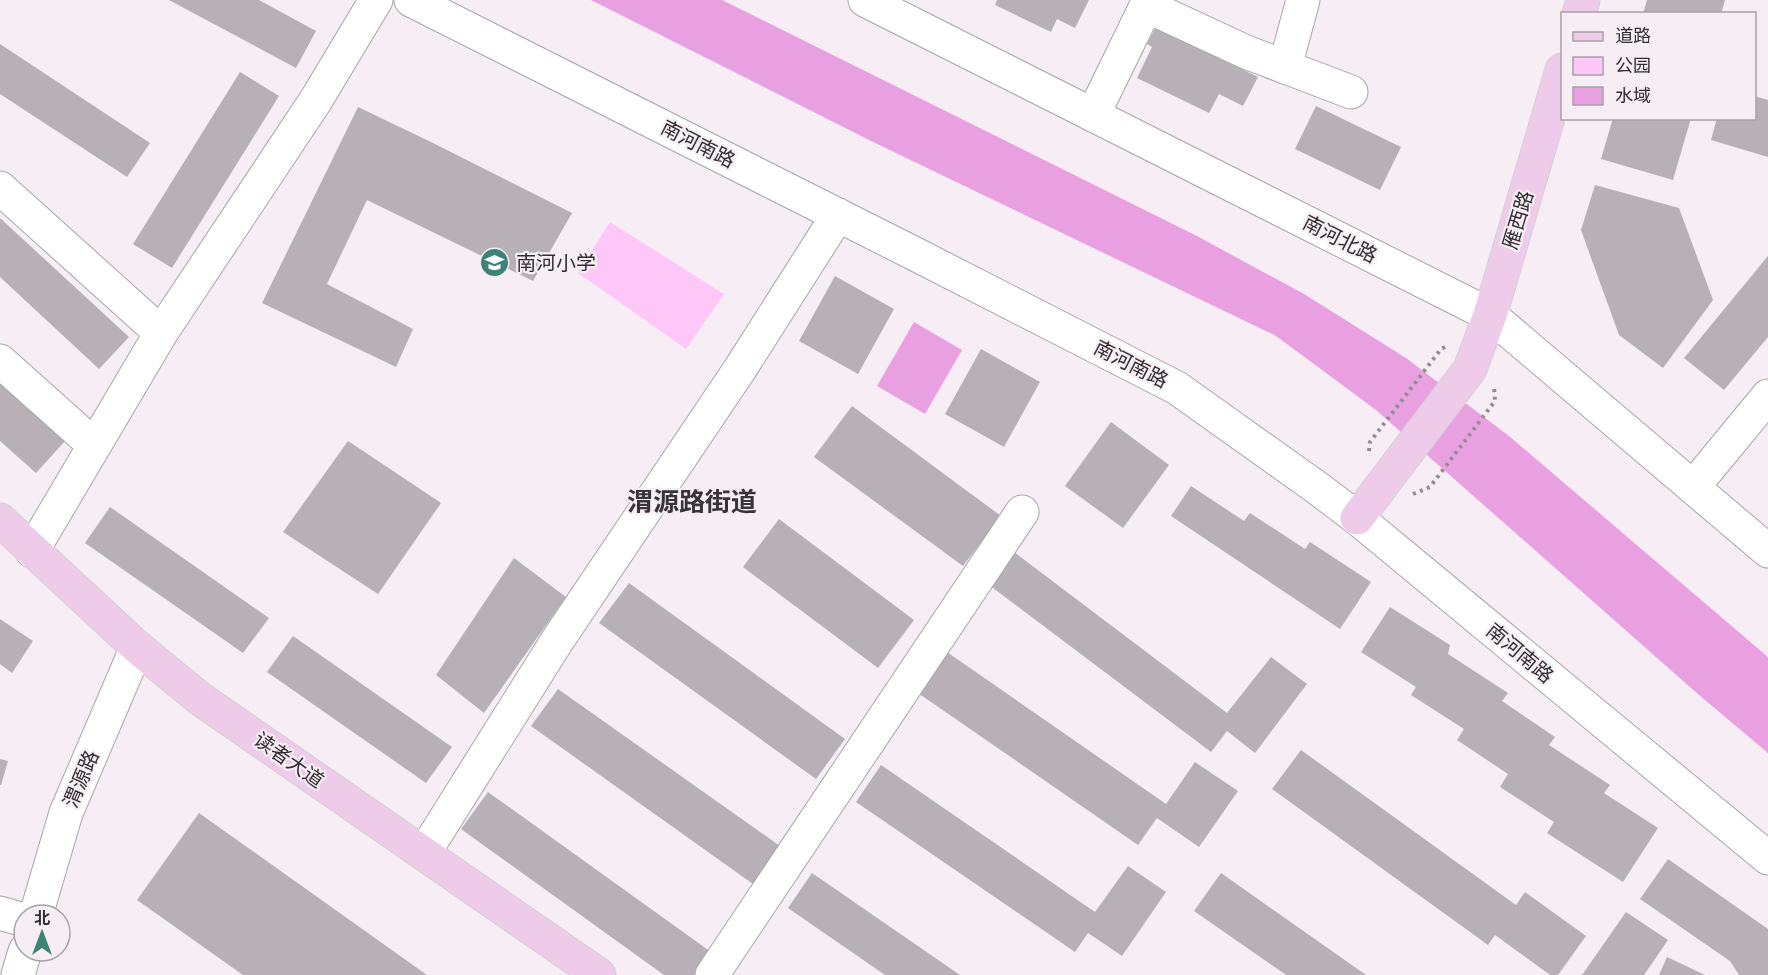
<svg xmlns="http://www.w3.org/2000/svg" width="1768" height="975" viewBox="0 0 1768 975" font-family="'Space Grotesk','Noto Sans SC',sans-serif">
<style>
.green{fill:#ffc7f7}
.water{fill:#e9a0e0}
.building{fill:#b8b0b7}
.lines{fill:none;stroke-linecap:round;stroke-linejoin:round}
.minor-casing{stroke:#aaa3a9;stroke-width:35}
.major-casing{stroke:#d1d1d1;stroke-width:35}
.path{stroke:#938d92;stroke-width:4;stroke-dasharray:3 4.5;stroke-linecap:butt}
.minor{stroke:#fff;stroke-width:33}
.major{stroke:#efcbea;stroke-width:33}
.labels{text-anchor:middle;stroke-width:4.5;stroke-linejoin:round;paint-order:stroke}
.street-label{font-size:20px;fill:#302d30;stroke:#f7eef5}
.poi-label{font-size:20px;fill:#302d30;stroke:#f7eef5;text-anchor:start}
.district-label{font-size:26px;font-weight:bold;fill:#3a3339;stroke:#f7eef5}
</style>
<rect width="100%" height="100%" fill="#f7eef5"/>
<path class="green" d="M610 222 724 294 686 349 578 273Z"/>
<g class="water">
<path d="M591 0H722L1195 235 1304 294 1406 358 1509 436 1768 657V753L1699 695 1376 410 1276 336 873 142Z"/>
<path d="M914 322 962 350 925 414 877 386Z"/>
</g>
<g class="building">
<path d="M169 0H259L316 31 296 68Z"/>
<path d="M997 0H1089L1075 28 1057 19 1051 32 995 5Z"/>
<path d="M1647 0H1725L1721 14H1643Z"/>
<path d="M1156 27 1258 77 1243 106 1219 94 1209 113 1137 78 1152 47 1147 44Z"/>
<path d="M0 44 150 143 127 177 0 94Z"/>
<path d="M240 72 279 96 172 268 133 244Z"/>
<path d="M1754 96 1768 100V157L1711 140 1717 118H1754Z"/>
<path d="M1316 106 1401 147 1380 190 1295 149Z"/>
<path d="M358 107 431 142 572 213 533 281 367 200 327 284 413 329 396 367 262 303Z"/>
<path d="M1613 118H1691L1673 180 1601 159Z"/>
<path d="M1595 185 1679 208 1713 300 1663 368 1619 335 1581 230Z"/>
<path d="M0 218 129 337 99 369 0 277Z"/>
<path d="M1768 256V337L1724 390 1684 358Z"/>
<path d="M835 276 894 309 858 374 799 341Z"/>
<path d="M981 349 1040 382 1004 447 945 414Z"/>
<path d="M0 381 66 440 36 473 0 441Z"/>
<path d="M852 406 1001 516 963 566 814 457Z"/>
<path d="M1111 422 1169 465 1123 528 1065 486Z"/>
<path d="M348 441 441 503 378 594 283 532Z"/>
<path d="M1191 486 1244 521 1250 513 1305 549 1310 542 1371 582 1340 629 1171 516Z"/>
<path d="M110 507 269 618 243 653 85 543Z"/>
<path d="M779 519 914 620 878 668 743 567Z"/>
<path d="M1014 552 1227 713 1271 657 1307 684 1255 753 1227 731 1211 752 989 585Z"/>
<path d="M514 558 566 597 484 713 436 675Z"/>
<path d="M629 583 845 739 816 779 599 623Z"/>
<path d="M1390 607 1450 645 1448 654 1508 693 1502 701 1555 737 1549 745 1610 785 1604 793 1658 828 1623 882 1547 833 1554 822 1500 787 1508 774 1457 740 1464 729 1411 695 1416 687 1361 652Z"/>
<path d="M0 619 33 641 12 673 0 664Z"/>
<path d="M293 636 452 747 426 783 267 672Z"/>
<path d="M947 652 1166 804 1195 762 1238 791 1199 847 1157 818 1138 845 918 693Z"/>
<path d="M558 689 780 846 753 884 531 726Z"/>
<path d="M1301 750 1516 905 1525 892 1586 936 1558 975H1550L1495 935 1488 945 1272 789Z"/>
<path d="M0 759 8 761 1 785H0Z"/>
<path d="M881 765 1095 912 1128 866 1166 892 1122 956 1088 933 1075 952 856 802Z"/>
<path d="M488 792 711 952 694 975H664L461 829Z"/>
<path d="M199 813 427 975H243L137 900Z"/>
<path d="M1668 859 1768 929V975H1739L1730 961 1640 899Z"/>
<path d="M812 873 960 975H885L788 908Z"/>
<path d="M1221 873 1366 975H1286L1194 911Z"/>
<path d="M1626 912 1668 940 1644 975H1582Z"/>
<path d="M1667 957 1705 975H1659Z"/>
</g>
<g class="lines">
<defs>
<g id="minor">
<path d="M411 0 919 256 1177 388 1316 487 1357 518 1768 858"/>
<path d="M865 0 1490 315 1768 551"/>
<path d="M1147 6 1246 52 1351 92"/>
<path d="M1285 67 1303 0"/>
<path d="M1093 115 1149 0"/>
<path d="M0 188 161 333"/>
<path d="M0 361 94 445"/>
<path d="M1693 487 1768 396"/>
<path d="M32 551 161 333 316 100 376 0"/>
<path d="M424 853 557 641 740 369 838 215"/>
<path d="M0 913 24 920"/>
<path d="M36 915 66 813 137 647"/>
<path d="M18 975 25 951"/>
<path d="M712 975 1022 512"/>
</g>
<g id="major">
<path d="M1579 14 1583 0"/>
<path d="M1357 518 1470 369 1490 315 1562 70"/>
<path d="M0 520 137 647 199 698 599 975"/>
</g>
</defs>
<use href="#minor" class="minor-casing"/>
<use href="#major" class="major-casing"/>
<g class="path">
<path d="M1369 451 1370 442 1441 349 1445 347"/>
<path d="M1413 494 1430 487 1495 401 1494 387"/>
</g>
<use href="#minor" class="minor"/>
<use href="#major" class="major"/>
</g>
<defs>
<symbol id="school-disc" viewBox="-11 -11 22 22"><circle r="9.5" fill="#3d8277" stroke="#f7eef5"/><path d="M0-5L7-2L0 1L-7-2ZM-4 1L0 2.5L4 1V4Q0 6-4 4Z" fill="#fff"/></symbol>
</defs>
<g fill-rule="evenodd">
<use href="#school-disc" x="478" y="246" width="33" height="33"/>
</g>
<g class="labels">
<g class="street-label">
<text transform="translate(698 144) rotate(27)" y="7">南河南路</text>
<text transform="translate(1518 220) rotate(-73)" y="7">雁西路</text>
<text transform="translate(1340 239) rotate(27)" y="7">南河北路</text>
<text transform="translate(1131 364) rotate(27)" y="7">南河南路</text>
<text transform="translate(1520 653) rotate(40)" y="7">南河南路</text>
<text transform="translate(289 760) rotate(35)" y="7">读者大道</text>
<text transform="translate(81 779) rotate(-67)" y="7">渭源路</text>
</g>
<g class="poi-label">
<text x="516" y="270">南河小学</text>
</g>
<g class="district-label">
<text x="692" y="511">渭源路街道</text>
</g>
</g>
<rect x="1561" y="12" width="195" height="108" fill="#f7eef5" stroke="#a7a1a6" stroke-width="1.5"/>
<rect x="1573" y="32" width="30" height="9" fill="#efcbea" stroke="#a7a1a6" stroke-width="1.5"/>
<text x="1615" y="42" font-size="18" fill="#302d30">道路</text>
<rect x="1573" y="57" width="30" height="18" fill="#ffc7f7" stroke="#a7a1a6" stroke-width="1.5"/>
<text x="1615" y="72" font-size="18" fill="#302d30">公园</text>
<rect x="1573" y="87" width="30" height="18" fill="#e9a0e0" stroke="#a7a1a6" stroke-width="1.5"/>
<text x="1615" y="102" font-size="18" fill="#302d30">水域</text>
<g transform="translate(42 933)"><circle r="28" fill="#f7eef5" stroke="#a7a1a6" stroke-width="1.5"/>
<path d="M0-4.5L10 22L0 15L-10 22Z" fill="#3d8277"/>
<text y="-9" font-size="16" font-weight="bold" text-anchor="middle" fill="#302d30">北</text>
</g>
</svg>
